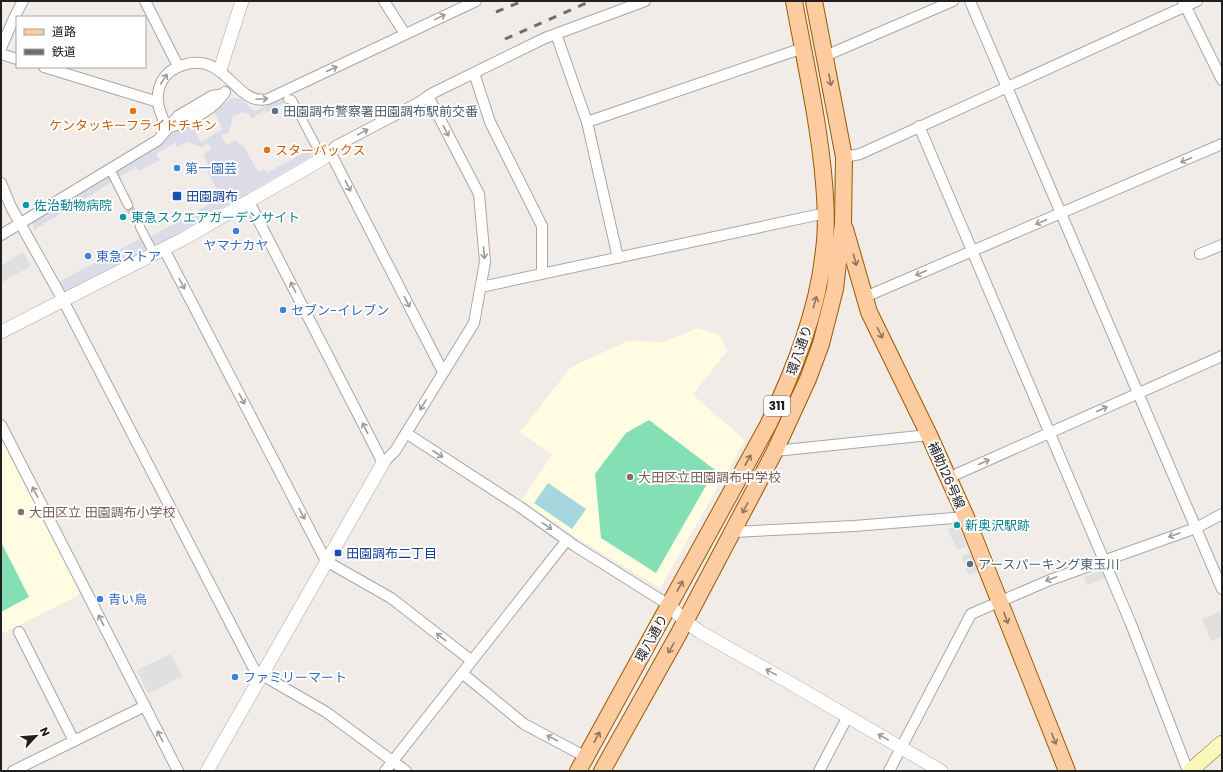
<svg xmlns="http://www.w3.org/2000/svg" width="1223" height="772" viewBox="0 0 1223 772" font-family="Poppins,'Noto Sans JP',sans-serif">
<style>
.education{fill:#fffce1}
.pitch{fill:#84e0b4}
.parking{fill:#e0e0e0}
.plaza{fill:#dbdce7}
.water{fill:#a7d7de}
.lines{fill:none;stroke-linecap:round;stroke-linejoin:round}
.pedestrian-tunnel{stroke:#c7c3bf;stroke-width:8;stroke-dasharray:8 4;stroke-linecap:butt}
.pedestrian-casing{stroke:#a7a7a7;stroke-width:10}
.minor-casing{stroke:#a7a7a7;stroke-width:12}
.tertiary-casing{stroke:#a7a7a7;stroke-width:14}
.secondary-casing{stroke:#787a04;stroke-width:16}
.primary-casing{stroke:#9c5a00;stroke-width:18}
.pedestrian{stroke:#fff;stroke-width:8}
.minor{stroke:#fff;stroke-width:10}
.tertiary{stroke:#fff;stroke-width:13}
.secondary{stroke:#faf7bb;stroke-width:15}
.primary{stroke:#fccca0;stroke-width:16}
.rail{stroke:#6e6e6e;stroke-width:3;stroke-dasharray:8 8;stroke-linecap:butt}
.oneway{stroke:#9b9b9b}
.oneway2{stroke:#8e7660}
.food-dot{fill:#e8710a;stroke:#fff;stroke-width:1.5}
.service-dot{fill:#5c6f8a;stroke:#fff;stroke-width:1.5}
.shop-dot{fill:#3f7fe0;stroke:#fff;stroke-width:1.5}
.transit-dot{fill:#1a4fb4;stroke:#fff;stroke-width:1.5}
.culture-dot{fill:#0f9aa8;stroke:#fff;stroke-width:1.5}
.education-dot{fill:#8d6e63;stroke:#fff;stroke-width:1.5}
.labels{text-anchor:middle;stroke-width:4;stroke-linejoin:round;paint-order:stroke}
.shield{fill:#fff;stroke:#636363;stroke-width:1}
.shield-label{font-size:12px;font-weight:bold;fill:#202020}
.service-label{font-size:13px;fill:#4e5e75;stroke:#fff;text-anchor:start}
.food-label{font-size:13px;fill:#c56008;stroke:#fff}
.shop-label{font-size:13px;fill:#366cbe;stroke:#fff;text-anchor:start}
.transit-label{font-size:13px;fill:#164399;stroke:#fff;text-anchor:start}
.culture-label{font-size:13px;fill:#0d838f;stroke:#fff;text-anchor:start}
.street-label{font-size:13px;fill:#202020;stroke:#fff}
.education-label{font-size:13px;fill:#785e54;stroke:#fff;text-anchor:start}
</style>
<rect width="100%" height="100%" fill="#f1ece7"/>
<g class="education">
<path d="M698 328 721 336 727 351 693 395 745 440 660 588 575 537 522 500 552 455 520 432 571 367 628 341 663 342Z"/>
<path d="M1 437 79 587V595L1 634Z"/>
</g>
<g class="pitch">
<path d="M649 420 715 470 656 573 601 538 595 474 626 433Z"/>
<path d="M1 542 29 597 1 612Z"/>
</g>
<g class="parking">
<path d="M23 252 31 266 1 283V266Z"/>
<path d="M958 525 967 546 957 550 948 529Z"/>
<path d="M970 553 978 571 969 575 961 557Z"/>
<path d="M1105 569 1108 576 1087 585 1084 577Z"/>
<path d="M1222 611V637L1211 641 1202 619Z"/>
<path d="M171 654 182 676 148 694 137 670Z"/>
</g>
<path class="plaza" d="M233 98 240 99 255 111 283 98 288 99 287 101 266 113 265 110 251 119 249 114 242 112 233 116 229 132 221 136 226 145 236 140 240 146 243 145 258 172 264 169 267 173 312 148 313 145 317 143 318 147 315 154 163 242 161 246 66 292 59 282 139 239 150 237 215 201 213 197 219 193 204 166 208 164 203 154 211 149 208 143 201 147 187 142 177 147 175 143 156 154 160 160 139 171 136 167 34 230 32 222 163 144 170 134 190 122 201 142 223 129 213 110Z"/>
<path class="water" d="M548 483 586 509 572 529 534 503Z"/>
<g class="lines">
<path class="pedestrian-tunnel" d="M128 205 140 227"/>
<defs>
<g id="pedestrian">
<path d="M288 99 292 100 315 144"/>
<path d="M113 175 128 205"/>
<path d="M140 227 152 250"/>
</g>
<g id="minor">
<path d="M145 1 178 66"/>
<path d="M384 1 405 34"/>
<path d="M970 1 1222 589"/>
<path d="M1183 1 1222 80"/>
<path d="M556 34 587 122 618 258"/>
<path d="M1 48 15 16 23 1"/>
<path d="M1 54 17 59"/>
<path d="M825 56 953 1"/>
<path d="M44 67 158 102"/>
<path d="M474 73 490 122 542 226V274"/>
<path d="M587 122 803 48"/>
<path d="M919 126 1131 624 1188 771"/>
<path d="M167 128C160 113 153 98 162 81 166 73 174 68 183 65 227 51 235 107 268 99L476 1"/>
<path d="M167 128C188 122 213 111 225 92"/>
<path d="M844 157 860 154 1197 1"/>
<path d="M1 183 11 207 63 300 254 669 262 675 326 712 406 771"/>
<path d="M248 200 383 463 395 451 474 323 485 262 479 194 428 96"/>
<path d="M1 235 158 140 178 116 212 96 224 94"/>
<path d="M164 249 326 561 391 598 472 661"/>
<path d="M1200 254 1222 245"/>
<path d="M481 287 826 213"/>
<path d="M865 297 1222 144"/>
<path d="M443 372 330 152 336 146 418 103 433 93 545 38 645 1"/>
<path d="M1 425 178 771"/>
<path d="M406 433 520 507 575 546 669 605"/>
<path d="M775 451 929 435"/>
<path d="M948 478 1222 356"/>
<path d="M733 532 854 526 966 517"/>
<path d="M19 632 74 741"/>
<path d="M462 673 524 724 586 757"/>
<path d="M13 771 145 706"/>
<path d="M385 771 567 540"/>
<path d="M819 771 848 716"/>
<path d="M889 771 971 614 1050 580 1196 528 1222 514"/>
</g>
<g id="tertiary">
<path d="M220 70 242 1"/>
<path d="M1 332 185 238 322 159 330 152"/>
<path d="M669 605 685 621 700 632 792 684 941 771"/>
<path d="M207 771 383 463"/>
</g>
<path id="secondary" d="M1190 771 1222 743"/>
<g id="primary">
<path d="M845 229 869 312 929 435 966 517 1067 771"/>
<path d="M578 771 768 425C794 370 818 311 824 250 827 228 826 206 824 183 819 122 805 62 794 1"/>
<path d="M602 771 678 635 775 451 808 379 821 344 835 289 839 254 843 224 844 157 814 1"/>
</g>
</defs>
<use href="#pedestrian" class="pedestrian-casing"/>
<use href="#minor" class="minor-casing"/>
<use href="#tertiary" class="tertiary-casing"/>
<use href="#secondary" class="secondary-casing"/>
<use href="#primary" class="primary-casing"/>
<use href="#pedestrian" class="pedestrian"/>
<use href="#minor" class="minor"/>
<use href="#tertiary" class="tertiary"/>
<use href="#secondary" class="secondary"/>
<use href="#primary" class="primary"/>
<g class="rail">
<path d="M496 12 523 1"/>
<path d="M505 39 591 1"/>
</g>
</g>
<defs><path id="oneway-shaft" d="M-6 0H5M1.5-3L5.5 0L1.5 3" fill="none" stroke-width="1.6" stroke-linecap="round" stroke-linejoin="round"/></defs>
<g class="oneway">
<use href="#oneway-shaft" transform="translate(440 17) rotate(-26)"/>
<use href="#oneway-shaft" transform="translate(332 69) rotate(-25)"/>
<use href="#oneway-shaft" transform="translate(164 79) rotate(-56)"/>
<use href="#oneway-shaft" transform="translate(262 99) rotate(-3)"/>
<use href="#oneway-shaft" transform="translate(446 131) rotate(63)"/>
<use href="#oneway-shaft" transform="translate(363 132) rotate(-28)"/>
<use href="#oneway-shaft" transform="translate(1186 160) rotate(157)"/>
<use href="#oneway-shaft" transform="translate(348 186) rotate(63)"/>
<use href="#oneway-shaft" transform="translate(1041 222) rotate(157)"/>
<use href="#oneway-shaft" transform="translate(484 253) rotate(85)"/>
<use href="#oneway-shaft" transform="translate(921 273) rotate(156)"/>
<use href="#oneway-shaft" transform="translate(182 284) rotate(62)"/>
<use href="#oneway-shaft" transform="translate(293 287) rotate(-117)"/>
<use href="#oneway-shaft" transform="translate(407 302) rotate(63)"/>
<use href="#oneway-shaft" transform="translate(242 399) rotate(62)"/>
<use href="#oneway-shaft" transform="translate(423 405) rotate(122)"/>
<use href="#oneway-shaft" transform="translate(1102 409) rotate(-24)"/>
<use href="#oneway-shaft" transform="translate(365 428) rotate(-117)"/>
<use href="#oneway-shaft" transform="translate(438 454) rotate(33)"/>
<use href="#oneway-shaft" transform="translate(984 462) rotate(-24)"/>
<use href="#oneway-shaft" transform="translate(35 492) rotate(-117)"/>
<use href="#oneway-shaft" transform="translate(302 514) rotate(62)"/>
<use href="#oneway-shaft" transform="translate(547 526) rotate(35)"/>
<use href="#oneway-shaft" transform="translate(1174 535) rotate(160)"/>
<use href="#oneway-shaft" transform="translate(1051 579) rotate(159)"/>
<use href="#oneway-shaft" transform="translate(101 620) rotate(-117)"/>
<use href="#oneway-shaft" transform="translate(441 637) rotate(-142)"/>
<use href="#oneway-shaft" transform="translate(771 672) rotate(-151)"/>
<use href="#oneway-shaft" transform="translate(160 736) rotate(-117)"/>
<use href="#oneway-shaft" transform="translate(883 737) rotate(-150)"/>
<use href="#oneway-shaft" transform="translate(552 738) rotate(-152)"/>
</g>
<g class="oneway2">
<use href="#oneway-shaft" transform="translate(830 80) rotate(79)"/>
<use href="#oneway-shaft" transform="translate(855 260) rotate(74)"/>
<use href="#oneway-shaft" transform="translate(815 302) rotate(-74)"/>
<use href="#oneway-shaft" transform="translate(880 333) rotate(64)"/>
<use href="#oneway-shaft" transform="translate(748 460) rotate(-61)"/>
<use href="#oneway-shaft" transform="translate(745 508) rotate(117)"/>
<use href="#oneway-shaft" transform="translate(680 586) rotate(-61)"/>
<use href="#oneway-shaft" transform="translate(1006 618) rotate(69)"/>
<use href="#oneway-shaft" transform="translate(671 648) rotate(120)"/>
<use href="#oneway-shaft" transform="translate(597 737) rotate(-61)"/>
<use href="#oneway-shaft" transform="translate(1054 739) rotate(68)"/>
</g>
<g class="food-dot">
<circle cx="133" cy="111" r="4"/>
<circle cx="267" cy="150" r="4"/>
</g>
<g class="service-dot">
<circle cx="275" cy="111" r="4"/>
<circle cx="970" cy="564" r="4"/>
</g>
<g class="shop-dot">
<circle cx="177" cy="168" r="4"/>
<circle cx="236" cy="231" r="4"/>
<circle cx="88" cy="256" r="4"/>
<circle cx="283" cy="310" r="4"/>
<circle cx="100" cy="599" r="4"/>
<circle cx="235" cy="677" r="4"/>
</g>
<g class="transit-dot">
<rect x="172" y="191" width="10" height="10" rx="2"/>
<rect x="334" y="549" width="8" height="8" rx="2"/>
</g>
<g class="culture-dot">
<circle cx="26" cy="205" r="4"/>
<circle cx="123" cy="217" r="4"/>
<circle cx="957" cy="525" r="4"/>
</g>
<g class="education-dot">
<circle cx="630" cy="477" r="4"/>
<circle cx="21" cy="512" r="4"/>
</g>
<g class="labels">
<rect class="shield" x="764" y="396" width="26" height="20" rx="3"/>
<g class="shield-label">
<text x="777" y="410">311</text>
</g>
<g class="service-label">
<text x="283" y="116">田園調布警察署田園調布駅前交番</text>
<text x="978" y="569">アースパーキング東玉川</text>
</g>
<g class="food-label">
<text x="133" y="130">ケンタッキーフライドチキン</text>
<text x="275" y="155" text-anchor="start">スターバックス</text>
</g>
<g class="shop-label">
<text x="185" y="173">第一園芸</text>
<text x="236" y="250" text-anchor="middle">ヤマナカヤ</text>
<text x="96" y="261">東急ストア</text>
<text x="291" y="315">セブン-イレブン</text>
<text x="108" y="604">青い鳥</text>
<text x="243" y="682">ファミリーマート</text>
</g>
<g class="transit-label">
<text x="186" y="201">田園調布</text>
<text x="346" y="558">田園調布二丁目</text>
</g>
<g class="culture-label">
<text x="34" y="210">佐治動物病院</text>
<text x="131" y="222">東急スクエアガーデンサイト</text>
<text x="965" y="530">新奥沢駅跡</text>
</g>
<g class="street-label">
<text transform="translate(799 350) rotate(-71)" y="5">環八通り</text>
<text transform="translate(947 475) rotate(66)" y="5">補助126号線</text>
<text transform="translate(651 638) rotate(-61)" y="5">環八通り</text>
</g>
<g class="education-label">
<text x="638" y="482">大田区立田園調布中学校</text>
<text x="29" y="517">大田区立 田園調布小学校</text>
</g>
</g>
<rect width="1223" height="772" fill="none" stroke="#202020" stroke-width="4"/>
<rect x="16" y="16" width="130" height="52" fill="#ffffff" stroke="#a6a6a6"/>
<rect x="24" y="29" width="20" height="6" fill="#fccca0" stroke="#a6a6a6"/>
<text x="52" y="36" font-size="12" fill="#202020">道路</text>
<rect x="24" y="49" width="20" height="6" fill="#6e6e6e" stroke="#a6a6a6"/>
<text x="52" y="56" font-size="12" fill="#202020">鉄道</text>
<g transform="translate(36 736) rotate(64)" stroke="#ffffff" stroke-width="3" paint-order="stroke">
<path d="M0-3L7 15L0 10L-7 15Z" fill="#202020"/>
<text y="-6" font-size="11" font-weight="bold" text-anchor="middle" fill="#202020">N</text>
</g>
</svg>
